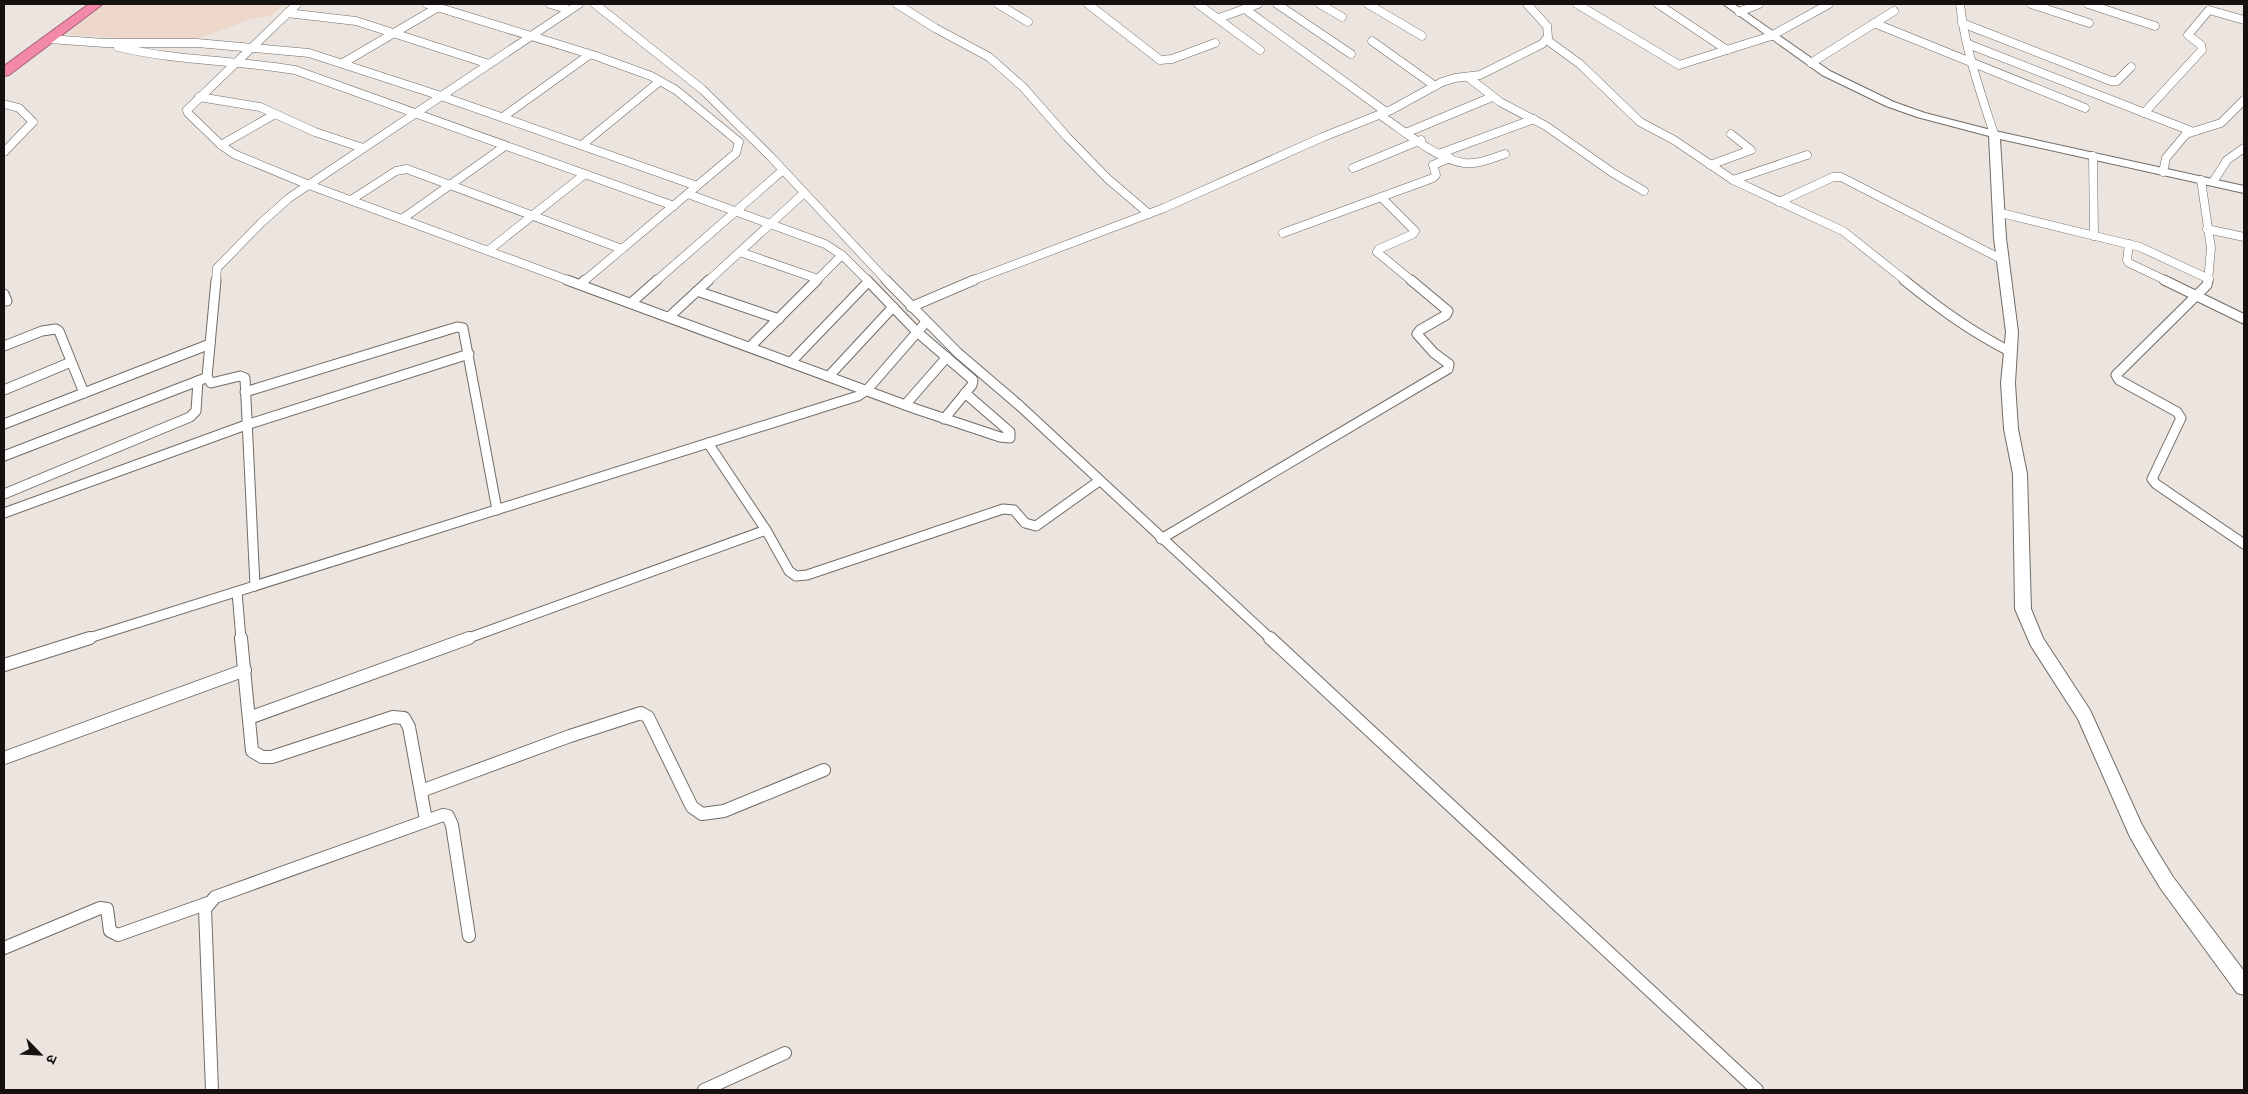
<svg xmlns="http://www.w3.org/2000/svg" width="2248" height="1094" viewBox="0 0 2248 1094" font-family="'Golos Text','Noto Sans Devanagari',sans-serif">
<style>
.commercial{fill:#edd7cb}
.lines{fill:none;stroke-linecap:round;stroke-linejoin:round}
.street-far2-casing{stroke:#726c67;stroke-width:9}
.street-far1-casing{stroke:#726c67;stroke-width:11}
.street-casing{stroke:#726c67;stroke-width:14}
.secondary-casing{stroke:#726c67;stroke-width:2}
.highway-casing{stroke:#a45f73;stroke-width:2}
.street-far2{stroke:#fff;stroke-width:8}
.street-far1{stroke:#fff;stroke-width:9}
.street{stroke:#fff;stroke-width:12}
.secondary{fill:#fff;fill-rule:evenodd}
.highway{fill:#f289a9;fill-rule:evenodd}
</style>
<rect width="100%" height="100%" fill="#ebe4df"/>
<path class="commercial" d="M106 4H284L272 15 251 19 197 39H129L67 34Z"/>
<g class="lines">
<defs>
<g id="street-far2">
<path d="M297 4 187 110 188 113 221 145 234 154 309 185 570 281"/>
<path d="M427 4 596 56 651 76 676 90 739 142 736 153 584 281"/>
<path d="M550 4 570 10"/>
<path d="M595 4 703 90 770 156 887 281"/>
<path d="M897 4 935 28 989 57 1023 87 1067 137 1108 179 1149 214"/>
<path d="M998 4 1028 22"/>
<path d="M1088 4 1160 60 1172 59 1215 43"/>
<path d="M1198 4 1260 50"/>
<path d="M1277 4 1351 54"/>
<path d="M1320 4 1342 17"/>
<path d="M1368 4 1422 36"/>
<path d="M1577 4 1679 65 1771 36 1829 4"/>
<path d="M1658 4 1727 50"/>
<path d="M1960 4C1965 49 1980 91 1994 134"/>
<path d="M2031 4 2089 23"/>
<path d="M2088 4 2155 26"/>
<path d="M1245 9 1386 112"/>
<path d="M1739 12 1759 4"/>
<path d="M287 13 356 21 489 64"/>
<path d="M1219 18 1258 4"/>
<path d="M1874 23 2085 108"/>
<path d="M1962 23 2111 81H2117L2131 67"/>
<path d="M49 39 105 43H197L309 53 441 96 697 186"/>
<path d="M1547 40 1580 64 1640 122 1674 140 1733 180 1843 231 1906 281"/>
<path d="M1372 41 1435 86"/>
<path d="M1968 44 2191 131"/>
<path d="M118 47C176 61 236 60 295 70L674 206"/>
<path d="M343 63 440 6"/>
<path d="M1811 63 1894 11"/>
<path d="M1468 77 1500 102 1546 126 1613 173 1644 191"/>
<path d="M199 97 260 107 315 132 363 148"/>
<path d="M4 104 19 108 33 122 4 152"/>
<path d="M2144 113 2202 50 2201 45 2188 35 2209 10 2244 20"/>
<path d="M1380 115C1403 130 1436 159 1464 163 1477 165 1492 158 1505 154"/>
<path d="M503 117 589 55"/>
<path d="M1408 132 1492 97"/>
<path d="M221 145 275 114"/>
<path d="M582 145 660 81"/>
<path d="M1441 153 1534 119"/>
<path d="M2093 156 2094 236"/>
<path d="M1710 165 1751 150 1731 134"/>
<path d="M1353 168 1421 140"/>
<path d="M2163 172 2166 158 2186 134 2221 123 2244 100"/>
<path d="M1733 180 1807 155"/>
<path d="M2201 180 2211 248 2208 281"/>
<path d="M2213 182 2227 160 2244 148"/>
<path d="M688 194 825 244 842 255 868 281"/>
<path d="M1381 197 1415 231 1413 234 1379 249 1377 252 1412 281"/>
<path d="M351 200 396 171 407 169 622 249"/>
<path d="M1779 202 1833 177H1841L2003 260"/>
<path d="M1997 212 2140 247 2209 279"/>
<path d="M402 219 505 146"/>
<path d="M2207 229 2244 237"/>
<path d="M1283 233 1433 178 1436 175 1433 165 1450 158"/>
<path d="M2129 244 2127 260 2129 263 2167 281"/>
<path d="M489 250 585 174"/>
<path d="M740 252 818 279"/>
<path d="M216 281 217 268 261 223 289 198 579 4"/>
<path d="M656 281 783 170"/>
<path d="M708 281 804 193"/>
<path d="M816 281 842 255"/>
<path d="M971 281 1164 208 1323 137 1391 110 1442 82 1455 78 1480 75 1542 44 1548 37 1547 26 1527 4"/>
</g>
<g id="street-far1">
<path d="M216 280 207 377 211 383 240 376 245 378 255 586"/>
<path d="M567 280 916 409 1000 437 1010 438V432L965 393"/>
<path d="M867 280 917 332 973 380 972 385 944 419"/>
<path d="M886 280 958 353 1020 406 1271 639"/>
<path d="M1904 280C1940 309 1970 331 2011 352"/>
<path d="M2164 280 2244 319"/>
<path d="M2208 280 2207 285 2116 375 2119 380 2177 412 2181 418 2152 479 2156 484 2244 544"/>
<path d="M581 284 585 280"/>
<path d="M697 291 779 319"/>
<path d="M4 294 7 301"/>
<path d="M631 303 657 280"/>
<path d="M911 307 974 280"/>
<path d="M669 317 709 280"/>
<path d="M4 346 42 331 56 329 59 331 84 393"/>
<path d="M750 347 817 280"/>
<path d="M791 362 868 282"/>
<path d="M829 376 893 307"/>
<path d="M4 390 71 362"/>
<path d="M245 392 457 327 463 328 497 510"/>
<path d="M905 405 947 357"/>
<path d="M4 424 210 344"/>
<path d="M708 443 766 530 789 571 796 576 807 575 1003 509 1014 510 1025 523 1036 526 1099 481"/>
<path d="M4 456 203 379"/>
<path d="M4 494 190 417 196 411 198 381"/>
<path d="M4 513 246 425 469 354"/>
<path d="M1161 539 1448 369 1449 364 1434 353 1417 334 1420 330 1446 315 1448 311 1411 280"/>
<path d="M237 592 241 639"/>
<path d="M86 639 858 396 867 390 926 322"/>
<path d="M466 639 766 530"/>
</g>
<g id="street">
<path d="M241 638 252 751 262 757H272L393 717 404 718 409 727 426 820"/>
<path d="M1270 638 1757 1090"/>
<path d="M4 665 90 638"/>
<path d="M249 718 469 638"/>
<path d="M4 758 245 670"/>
<path d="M421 791 570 736 641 713 648 717 692 807 702 814 724 811 824 770"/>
<path d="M4 948 100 908 107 909 110 931 118 935 208 903"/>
<path d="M212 1090 205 909 215 897 443 815 448 816 452 825 469 936"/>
<path d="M704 1090 785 1053"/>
</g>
<path id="secondary" d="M1723 4H1734L1830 71 1894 102 1925 113 1995 131 2244 186V193L2000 139 2006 238 2018 332 2015 383 2018 429 2027 474 2031 609 2043 638 2090 710 2142 825 2157 851 2173 877 2244 971V995L2237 993 2161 889 2145 863 2130 837 2078 719 2031 646 2015 609 2013 474 2004 429 2001 383 2006 332 1994 238 1989 136 1917 117 1886 106 1822 75Z"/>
<path id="highway" d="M89 4H103L9 75 4 76V66Z"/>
</defs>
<use href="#street-far2" class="street-far2-casing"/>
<use href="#street-far1" class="street-far1-casing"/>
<use href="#street" class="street-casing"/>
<use href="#secondary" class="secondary-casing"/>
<use href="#highway" class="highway-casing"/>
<use href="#street-far2" class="street-far2"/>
<use href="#street-far1" class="street-far1"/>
<use href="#street" class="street"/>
<use href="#secondary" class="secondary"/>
<use href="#highway" class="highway"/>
</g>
<rect width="2248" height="1094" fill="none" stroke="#141110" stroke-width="10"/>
<g transform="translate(40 1054) rotate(114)" stroke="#ebe4df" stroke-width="4" paint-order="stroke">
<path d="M0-4L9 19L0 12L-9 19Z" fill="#141110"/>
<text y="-8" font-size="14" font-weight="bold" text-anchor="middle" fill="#141110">उ</text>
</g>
</svg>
